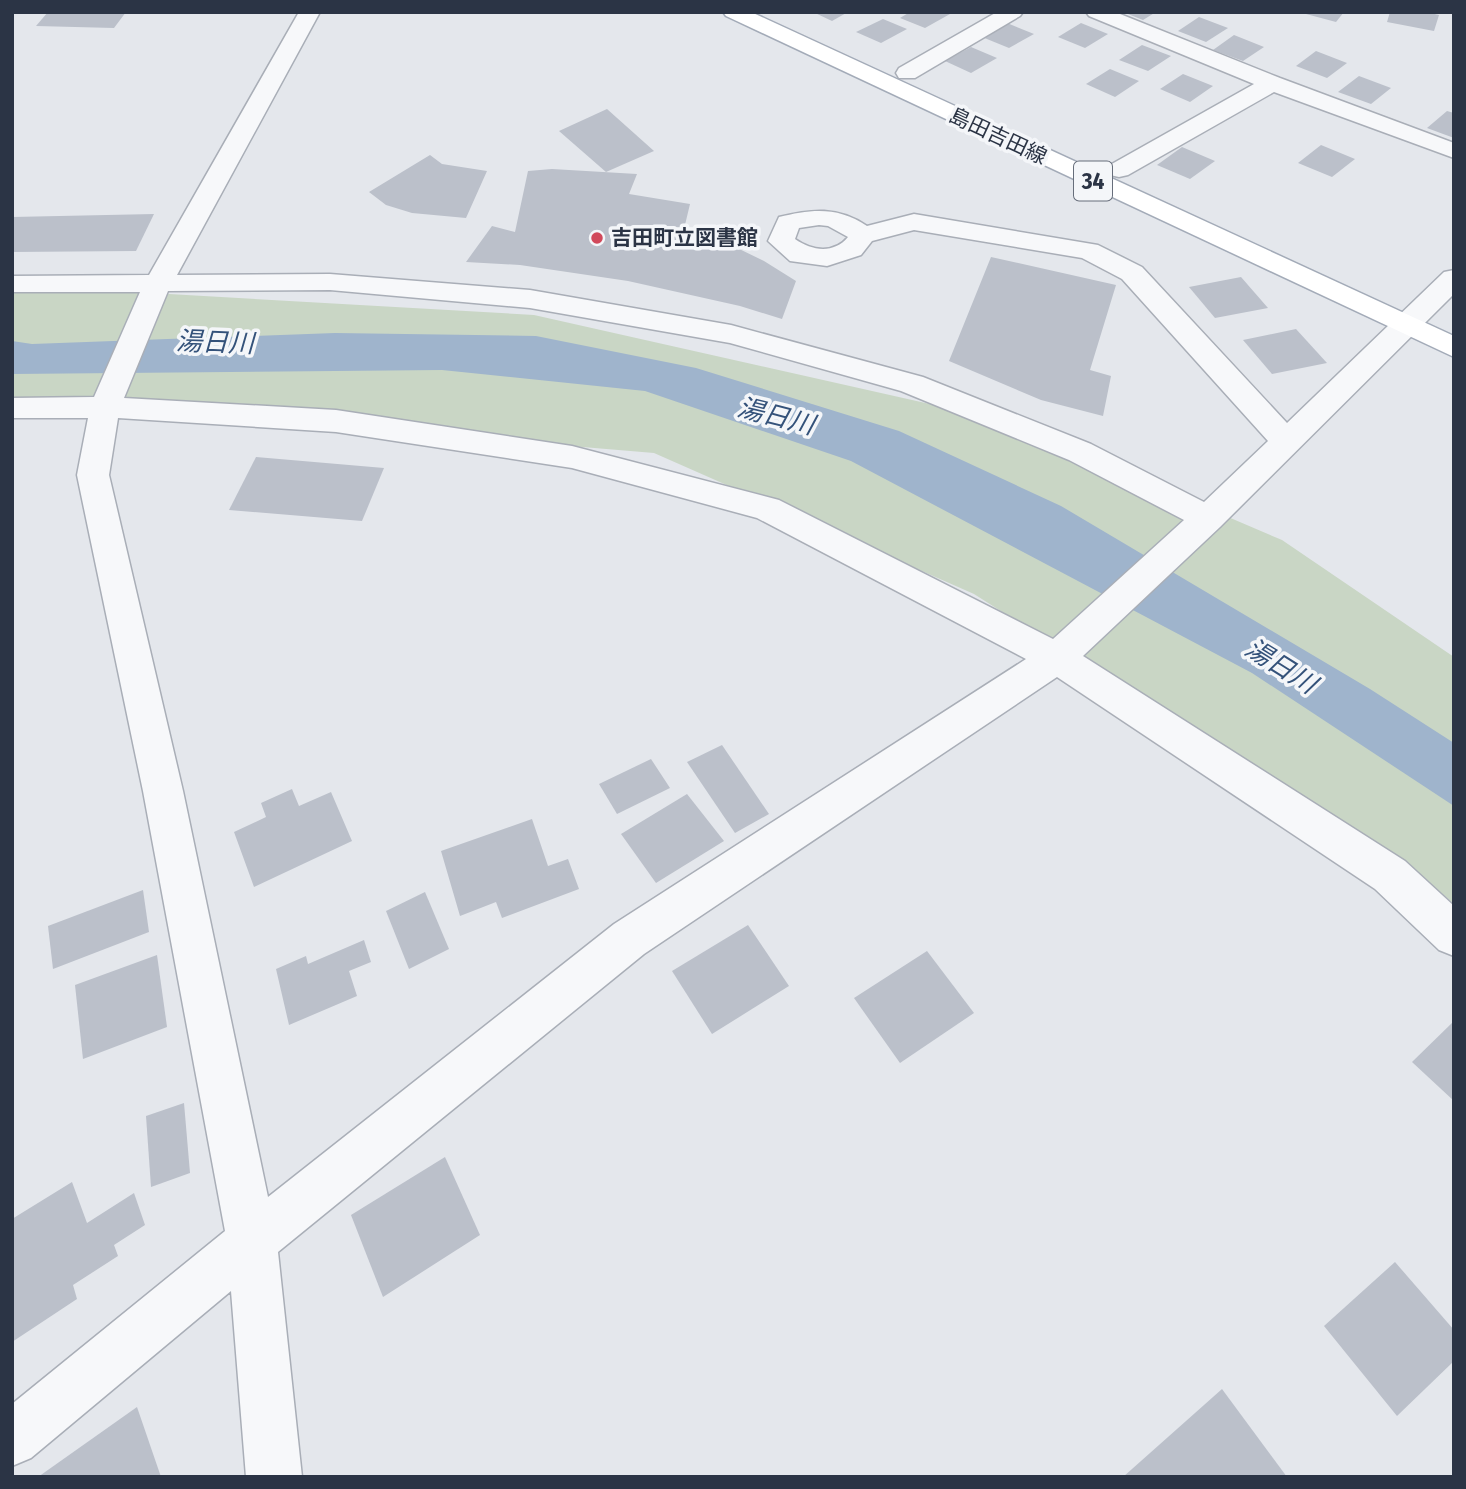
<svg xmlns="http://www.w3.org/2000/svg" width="1466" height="1489" viewBox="0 0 1466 1489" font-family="'Fira Sans Condensed','Noto Sans JP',sans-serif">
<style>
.green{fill:#c9d6c5}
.water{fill:#9fb4cc}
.building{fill:#bbc0ca}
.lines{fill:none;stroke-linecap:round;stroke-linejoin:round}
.minor-casing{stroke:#a9aeb7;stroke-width:3}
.major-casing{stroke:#a3abb8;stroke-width:3}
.minor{fill:#f7f8fa;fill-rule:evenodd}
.major{fill:#fff;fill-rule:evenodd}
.poi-dot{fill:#d1495b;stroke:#f4f6f9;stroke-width:2.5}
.labels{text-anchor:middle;stroke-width:7;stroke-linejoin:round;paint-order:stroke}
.far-street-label{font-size:21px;fill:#2b3445;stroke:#f4f6f9}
.far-poi-label{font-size:21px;font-weight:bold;fill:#2b3445;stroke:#f4f6f9;text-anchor:start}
.shield{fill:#f4f6f9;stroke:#676e7b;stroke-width:2}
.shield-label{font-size:23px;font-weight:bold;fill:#2b3445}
.water-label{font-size:26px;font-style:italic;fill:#34527a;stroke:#f4f6f9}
</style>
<rect width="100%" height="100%" fill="#e4e7ec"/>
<path class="green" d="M12 285 534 315 1001 420 1282 540 1454 657V904L1439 891 974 594 654 453 105 407 12 406Z"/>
<path class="water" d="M335 333 536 336 696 368 899 431 1061 506 1370 689 1454 743V806L1252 673 851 461 645 391 442 370 12 374V341L32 344Z"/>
<g class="building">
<path d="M48 12H126L114 28 36 26Z"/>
<path d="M813 12H848L832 21Z"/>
<path d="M910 12H944L950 14 925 28 900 18Z"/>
<path d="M1123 12H1156L1143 20Z"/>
<path d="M1308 12H1344L1336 22 1306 14Z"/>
<path d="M1390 12H1426L1439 15 1434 31 1387 22Z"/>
<path d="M1199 17 1228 28 1206 42 1178 31Z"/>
<path d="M883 19 907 29 881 43 856 32Z"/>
<path d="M1007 23 1034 34 1009 48 982 37Z"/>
<path d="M1081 23 1108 34 1085 48 1058 37Z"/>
<path d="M1234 35 1264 47 1243 61 1213 50Z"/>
<path d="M1142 45 1171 56 1148 71 1119 60Z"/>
<path d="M971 47 997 58 971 73 945 61Z"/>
<path d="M1316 51 1347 63 1327 78 1296 66Z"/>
<path d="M1110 69 1139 81 1115 97 1086 84Z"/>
<path d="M1183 74 1213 86 1190 102 1160 89Z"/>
<path d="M1359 76 1391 88 1371 104 1338 92Z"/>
<path d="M607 109 654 151 606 172 559 131Z"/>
<path d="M1447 111 1454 113V138L1427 128Z"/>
<path d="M1321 145 1355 159 1332 177 1298 163Z"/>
<path d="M1182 147 1215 161 1190 179 1157 165Z"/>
<path d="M430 155 442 164 487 171 466 218 412 213 386 205 369 192Z"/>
<path d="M552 169 637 174 629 194 690 204 684 229 729 244 764 261 796 281 782 319 740 306 628 281 520 265 466 262 492 226 515 232 528 171Z"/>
<path d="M154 214 136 251 12 252V217Z"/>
<path d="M991 257 1116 285 1090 370 1111 376 1103 416 1041 400 949 361Z"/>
<path d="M1241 277 1268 308 1215 318 1189 287Z"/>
<path d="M1296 329 1327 363 1272 374 1243 340Z"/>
<path d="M256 457 384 468 362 521 229 510Z"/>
<path d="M722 745 769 814 735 833 687 762Z"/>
<path d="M651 759 670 788 617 814 599 784Z"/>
<path d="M292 789 299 806 331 792 352 841 254 887 234 832 266 817 261 803Z"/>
<path d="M687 794 724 841 656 883 621 834Z"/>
<path d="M532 819 548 866 568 859 579 889 502 918 496 902 460 916 441 851Z"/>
<path d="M143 890 149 932 53 969 48 926Z"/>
<path d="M425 892 449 949 409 969 386 911Z"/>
<path d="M748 925 789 986 712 1034 672 971Z"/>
<path d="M364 940 371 962 349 971 357 996 289 1025 276 969 306 956 308 964Z"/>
<path d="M927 951 974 1013 900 1063 854 998Z"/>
<path d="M157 955 167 1027 83 1059 75 985Z"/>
<path d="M1454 1021V1101L1412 1062Z"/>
<path d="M184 1103 190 1173 151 1187 146 1116Z"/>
<path d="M445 1157 480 1235 383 1297 351 1215Z"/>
<path d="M72 1182 87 1223 134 1193 145 1225 114 1245 118 1256 73 1285 77 1299 12 1342V1219Z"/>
<path d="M1395 1262 1454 1330V1361L1397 1416 1324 1326Z"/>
<path d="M1222 1389 1287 1477H1123Z"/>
<path d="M137 1407 161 1477H38Z"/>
</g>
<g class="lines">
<defs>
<g id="minor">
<path d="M299 12H320L177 275 330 274 530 290 731 325 923 377 1091 444 1204 502 1268 441 1122 279 1082 258 914 230 872 241 861 255 827 266 790 261 768 241 779 217C811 209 838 206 867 226L914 214 1098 245 1142 267 1287 423 1444 272 1454 270V294L1220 527 1083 656 1405 861 1454 906V956L1439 950 1375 889 1057 677 644 954 278 1252 302 1477H246L231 1291 31 1458 12 1466V1404L225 1231 143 791 77 475 88 418H12V398L94 397 140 292H12V276L149 275ZM819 225 828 226 848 237C834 254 812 251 795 239L799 228ZM330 290 530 308 730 343 901 391 1069 460 1184 520 1053 639 779 500 572 446 336 410 124 398 168 291ZM118 418 336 432 572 468 757 518 1026 659 614 924 268 1197 183 791 109 475Z"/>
<path d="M997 12H1023L1020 16 915 78H899L896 73 899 68Z"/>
<path d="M1086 12H1115L1280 78 1454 143V158L1274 92 1128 175 1119 177 1110 175 1107 170 1110 165 1254 84 1089 16Z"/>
</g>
<path id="major" d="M723 12H751L1454 336V357L726 16Z"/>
</defs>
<use href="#minor" class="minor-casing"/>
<use href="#major" class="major-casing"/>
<use href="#minor" class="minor"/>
<use href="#major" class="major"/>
</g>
<circle class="poi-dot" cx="597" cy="238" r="7"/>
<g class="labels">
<g class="far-street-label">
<text transform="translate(998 136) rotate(25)" y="7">島田吉田線</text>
</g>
<g class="far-poi-label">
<text x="611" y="245">吉田町立図書館</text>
</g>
<rect class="shield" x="1074" y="161.5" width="38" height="39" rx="5"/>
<g class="shield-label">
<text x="1093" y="189">34</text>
</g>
<g class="water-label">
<text transform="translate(215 342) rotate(2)" y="9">湯日川</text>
<text transform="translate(776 416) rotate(14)" y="9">湯日川</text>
<text transform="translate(1281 666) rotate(32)" y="9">湯日川</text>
</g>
</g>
<rect width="1466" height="1489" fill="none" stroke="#2b3445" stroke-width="28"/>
</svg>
